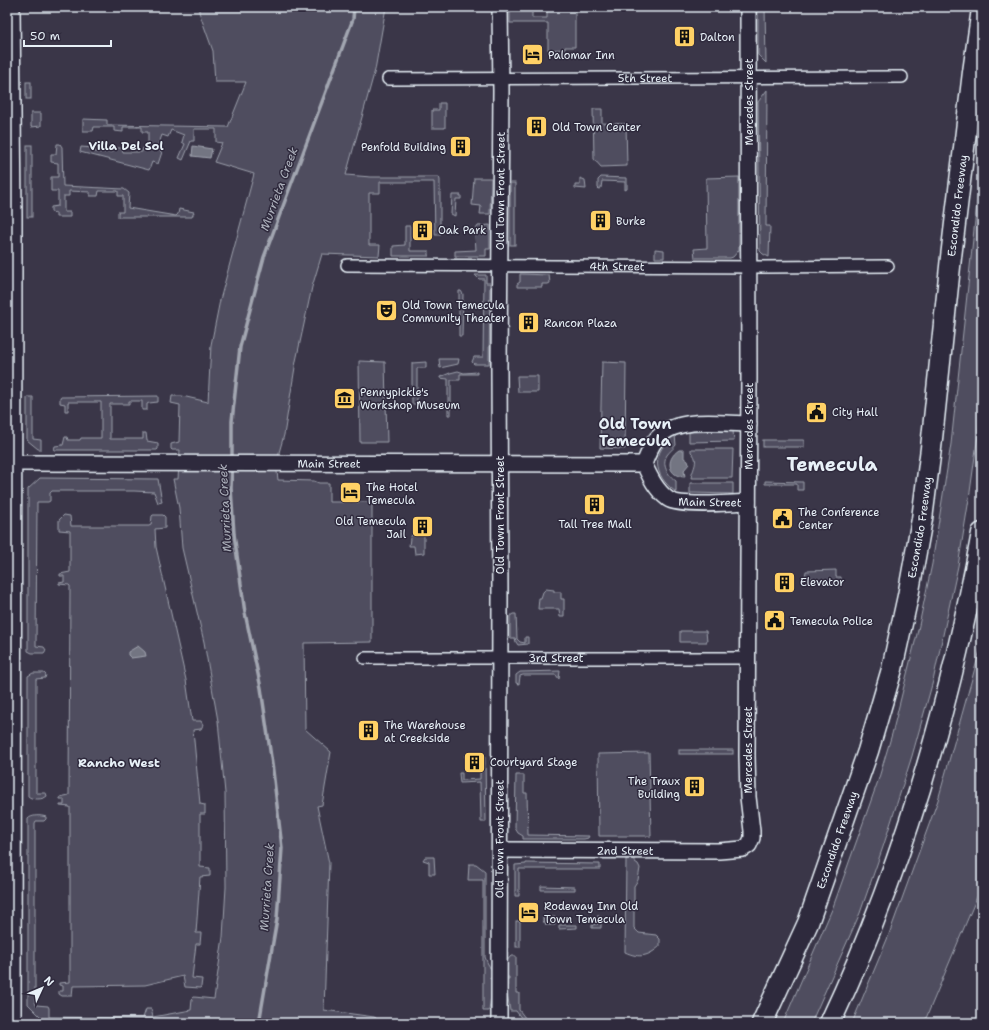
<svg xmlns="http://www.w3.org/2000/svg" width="989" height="1030" viewBox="0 0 989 1030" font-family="'Shantell Sans',sans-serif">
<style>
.green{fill:#504e5f;stroke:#9ca0ac}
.water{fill:#737482;stroke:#a2a6b1}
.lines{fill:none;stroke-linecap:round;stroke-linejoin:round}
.stream{stroke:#a2a6b1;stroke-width:3.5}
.street-casing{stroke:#e8f1f8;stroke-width:14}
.secondary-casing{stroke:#e8f1f8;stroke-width:18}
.highway-casing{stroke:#e8f1f8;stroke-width:23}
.street{stroke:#2f2a3d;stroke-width:11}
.secondary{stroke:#2f2a3d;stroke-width:15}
.highway{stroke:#2f2a3d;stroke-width:20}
.labels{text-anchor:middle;stroke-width:3;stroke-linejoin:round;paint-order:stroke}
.poi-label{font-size:11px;fill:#e8f1f8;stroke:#2f2a3d;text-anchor:start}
.street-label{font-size:11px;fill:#e8f1f8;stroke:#2f2a3d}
.neighbourhood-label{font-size:12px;font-weight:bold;fill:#e8f1f8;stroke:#2f2a3d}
.water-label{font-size:12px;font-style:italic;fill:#aeb2bd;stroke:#2f2a3d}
.district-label{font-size:15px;font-weight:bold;fill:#e8f1f8;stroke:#2f2a3d}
.town-label{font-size:19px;font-weight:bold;fill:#e8f1f8;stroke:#2f2a3d}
</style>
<rect width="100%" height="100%" fill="#3a3648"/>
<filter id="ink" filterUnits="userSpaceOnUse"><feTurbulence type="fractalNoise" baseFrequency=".025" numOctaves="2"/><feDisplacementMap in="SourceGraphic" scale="8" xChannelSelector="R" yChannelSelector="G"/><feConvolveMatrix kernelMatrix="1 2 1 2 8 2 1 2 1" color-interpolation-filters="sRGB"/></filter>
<g filter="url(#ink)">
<g class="green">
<path d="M199 7H386L375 70 346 175 371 177H439L440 180V235H435L434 182H380V193H369V245H380L379 256 322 254 312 287 296 361 284 435 276 463 278 480 314 481 319 483H329V502H372V642L304 643 305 729 331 752 322 805 317 806 329 863 324 1010 374 1017 376 1018 375 1023H207L208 1020 42 1018 28 1004V819C31 815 41 815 46 817V819L44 821H36L35 823V1002L36 1005 48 1006 49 1008V1017L143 1018 146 1009H151L153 1017 191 1010 192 999 194 997 214 999 223 937 226 887 225 793 218 721 204 642 182 548 179 508 173 479H178L180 450H172L171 449V444L179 442 180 405 171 403 172 396H182L208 402 211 345 220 300 254 174 214 162 222 143 216 142V129H194V141H191L183 160 179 158 185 144 182 142 184 135 171 130 168 137 162 135 157 149 162 152 158 164 152 162 149 170 80 152 81 147 94 148 95 152H113V148H122L123 152H142L143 148H148V132H142V127H123V132L114 131V127H94L93 131H83V119L107 120V125L228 127 246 82H215L213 51 199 12Z"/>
<path d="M510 7H532V18H547V7H575V47H565V49L548 50V23H510Z"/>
<path d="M758 7H765L766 63 758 55Z"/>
<rect x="26" y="82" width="5" height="17"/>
<path d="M767 90 766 226H770L769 257 763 254 760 251 758 102Z"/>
<path d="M439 103H445V128H432V110H439Z"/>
<path d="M593 109H602V123L626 124 627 166 601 167 594 159Z"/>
<path d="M31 113H41V126L31 127Z"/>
<path d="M57 144H60L62 147 63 186 124 189 129 193 128 208 176 216 178 214 179 209 194 212 192 217H118V212H123V196H118V191H99L98 196H90V192L69 191V196H64V212H70V217H56V213L51 212V207L58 206V191H51V177H58V163L51 162V154H56Z"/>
<rect x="27" y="145" width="5" height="72"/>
<path d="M982 155V406L969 499 958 566 933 681 912 756 884 844 860 913 811 1023H783L833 907 878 781 892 734 918 630 932 564 951 444Z"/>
<path d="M601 177 627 178V189L625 190V182L602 181 601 188 599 189 598 188V180Z"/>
<path d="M739 177V250L733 257 730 258H695L694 249 707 248 706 178Z"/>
<path d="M474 178H491L490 214H480L481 206 472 205Z"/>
<path d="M580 178 585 180 586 189 575 188V185H580Z"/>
<rect x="510" y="183" width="5" height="62"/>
<path d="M452 195H461V199H456L455 216 451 214Z"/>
<path d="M490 225V249H486V256H455V251L476 250 475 235 473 234 478 226Z"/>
<path d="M405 226H410V251H429V256H393V246L405 245Z"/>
<path d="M655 249 664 250V258H655Z"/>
<path d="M520 274 549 275 550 283 548 284H542V287H517V284L520 282Z"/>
<path d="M475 275H486V283H490L489 364H474L472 362 474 357H483L484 279H479Z"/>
<path d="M459 291H461L463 294 462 336H459Z"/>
<path d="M439 359H459L458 364 440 368Z"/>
<path d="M359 361 385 362 387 442H360Z"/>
<path d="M426 362V368H417V404H412V363Z"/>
<path d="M602 362 626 363 625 449 600 448Z"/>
<path d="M458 371 464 373 477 372V374H460V380H451V415H448V379L440 378V377L450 373Z"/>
<path d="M517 376H538V392H518Z"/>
<path d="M158 396V402L149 403 147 404V410H142V401H129V404H110V439H143V433H146L147 441 158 443V449L157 450H54L55 446 63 445 65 437H67L68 440H80L81 438H101V402H68V411H65V404L60 403V397Z"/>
<path d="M27 397H33V439L41 440V449H38L27 440Z"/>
<path d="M733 431 734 441 689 442V432Z"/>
<path d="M675 435 676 445C673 449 669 452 667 455 661 465 668 475 676 481V492C652 475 651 452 675 435Z"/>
<rect x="763" y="440" width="41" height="7"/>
<path d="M691 449H733L732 478H691C693 468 700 460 691 452Z"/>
<path d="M40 478 158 479 162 502 158 503 154 492 134 491H52L50 493V501L48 502H37L36 646 44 647 46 650 44 653H32L28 651V489Z"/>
<path d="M765 481 803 482V490H797V484H765Z"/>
<path d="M690 483H733V494L690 493Z"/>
<path d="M64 515 70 516 71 526H149L151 525 152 516 153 515H163L165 517V528L155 529 156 547 186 680 192 721H201L203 725 201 729 193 730 200 804 205 805V814H200V867L210 868V876L200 877 196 933H201L200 944H196L192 978 202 979 201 987 200 988 185 987 183 976 145 985 73 986 72 996H62L59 994V991H63V986L59 985V983L70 982V807L60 806V805H64V799H60V797L69 795 70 586 69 585 59 584V583L64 582V576H60V574L70 572V531L59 530V520Z"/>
<path d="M424 531V553L415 554 414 546H409L410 538 414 532Z"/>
<path d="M836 570V577H841V586L812 578 805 577 806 571Z"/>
<path d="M546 589 554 590V592H561V599H564V617H560L559 609H538L539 598H541L543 592Z"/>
<path d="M513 614H516L517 639 520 642 525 643V637H528V644L518 645 516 642 515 638H510V616Z"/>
<path d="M680 631H706L707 642H680Z"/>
<path d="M982 643V885L924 1023H852L888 937 938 800Z"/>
<path d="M560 671 559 679 556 675H523L520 676 519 684 516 683V675L520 672Z"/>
<path d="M33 673H44L46 675 45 678 36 679V793H46L47 796C43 800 32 800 28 796V676Z"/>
<rect x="679" y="750" width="54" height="4"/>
<path d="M649 753 651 836H599L598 754Z"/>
<path d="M464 756 485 757 486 822H481L480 782 460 783 459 773H462V780L480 779V772Z"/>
<path d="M516 775H524V793H527L528 835 589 836 588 838 584 839H523V836L518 833 515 828Z"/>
<path d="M425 857H434L435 874H429V862L423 860Z"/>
<path d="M626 859H635V862L638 864 640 868 638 880 634 886V928L639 933 656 935 660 939V946C649 956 640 959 625 952Z"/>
<path d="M526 863 600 864V869H519V896H515V865L526 864Z"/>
<path d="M469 864H476L485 871V957C487 964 492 969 494 977H490V979H493L489 1011H483V880H468Z"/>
<path d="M541 886 575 887V890H541Z"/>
<path d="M598 915 599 914 601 916V928H592V925L598 924Z"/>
<rect x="516" y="921" width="4" height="26"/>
<path d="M559 925H577V928L559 929Z"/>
<path d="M511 956H516V993H519V1010L529 1023H525L516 1011H510L505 979H509V977H505V963Z"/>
</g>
<g class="water">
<path d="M193 146 212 149 210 158 192 156Z"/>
<path d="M679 450H684V458L688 461 689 464 684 470 685 477C669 477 664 460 679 450Z"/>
<path d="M138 646 145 652 146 656 131 658 128 655V652Z"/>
<path d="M543 917H555V925H546L545 922H543Z"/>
</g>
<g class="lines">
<g class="stream">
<path d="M232 460V421L240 347 264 257 353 19 354 7"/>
<path d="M232 466 231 488 234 534 245 613 261 688 273 771 282 848 277 919 259 1023"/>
</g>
<defs>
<g id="street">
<path id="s1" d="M388 79 902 77"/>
<path id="s2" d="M347 265 764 267 888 266"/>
<path id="s3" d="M365 658H747"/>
</g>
<g id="secondary">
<path d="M12 7 14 216 13 1023"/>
<path id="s4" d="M14 463 644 464"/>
<path d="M748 502C733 503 679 507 668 499 656 490 650 477 644 464 647 456 650 448 655 441 673 415 721 424 749 424"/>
<path id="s5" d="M500 850 719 851 743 849 749 845 752 838V831L748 797 747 756 749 377 748 7"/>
<path id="s6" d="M499 1023 500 598 499 367 501 91 500 7"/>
</g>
<g id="highway">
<path id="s7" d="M762 1023 808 923 868 751 892 669 908 596 922 519 931 448 951 257 973 72 982 9"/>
<path d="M830 1023C903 868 951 702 982 533"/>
</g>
</defs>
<use href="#street" class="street-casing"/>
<use href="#secondary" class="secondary-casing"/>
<use href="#highway" class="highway-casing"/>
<use href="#street" class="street"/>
<use href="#secondary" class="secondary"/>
<use href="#highway" class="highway"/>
</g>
</g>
<defs>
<symbol id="building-square" viewBox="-11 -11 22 22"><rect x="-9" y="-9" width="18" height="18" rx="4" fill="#ffd166" stroke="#2f2a3d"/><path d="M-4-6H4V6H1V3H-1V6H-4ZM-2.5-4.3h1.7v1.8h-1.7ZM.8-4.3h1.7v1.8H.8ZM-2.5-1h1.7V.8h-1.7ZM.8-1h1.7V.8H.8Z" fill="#111"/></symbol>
<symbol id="hotel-square" viewBox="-11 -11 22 22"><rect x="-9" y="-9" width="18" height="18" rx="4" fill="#ffd166" stroke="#2f2a3d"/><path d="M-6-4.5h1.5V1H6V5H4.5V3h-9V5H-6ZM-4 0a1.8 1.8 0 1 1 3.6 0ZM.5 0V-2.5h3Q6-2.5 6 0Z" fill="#111"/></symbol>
<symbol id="theatre-square" viewBox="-11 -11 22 22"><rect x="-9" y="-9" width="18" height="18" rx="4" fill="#ffd166" stroke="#2f2a3d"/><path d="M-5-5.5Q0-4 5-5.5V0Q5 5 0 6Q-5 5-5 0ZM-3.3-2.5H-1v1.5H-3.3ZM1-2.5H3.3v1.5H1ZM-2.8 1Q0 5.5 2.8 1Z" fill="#111"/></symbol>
<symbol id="museum-square" viewBox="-11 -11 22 22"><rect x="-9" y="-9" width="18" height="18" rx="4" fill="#ffd166" stroke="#2f2a3d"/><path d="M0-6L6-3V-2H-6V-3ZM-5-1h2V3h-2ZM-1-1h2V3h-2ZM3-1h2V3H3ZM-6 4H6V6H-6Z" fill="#111"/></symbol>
<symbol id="civic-square" viewBox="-11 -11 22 22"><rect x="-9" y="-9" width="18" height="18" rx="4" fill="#ffd166" stroke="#2f2a3d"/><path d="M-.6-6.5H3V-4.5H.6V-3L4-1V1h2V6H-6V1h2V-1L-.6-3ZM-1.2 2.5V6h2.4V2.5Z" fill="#111"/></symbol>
</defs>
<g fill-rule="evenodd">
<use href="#building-square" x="672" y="24" width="25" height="25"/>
<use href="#hotel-square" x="520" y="42" width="25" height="25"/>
<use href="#building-square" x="524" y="114" width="25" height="25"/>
<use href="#building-square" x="448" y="134" width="25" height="25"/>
<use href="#building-square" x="588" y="208" width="25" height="25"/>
<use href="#building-square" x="410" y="218" width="25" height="25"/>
<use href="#theatre-square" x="374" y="298" width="25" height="25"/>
<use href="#building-square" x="516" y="310" width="25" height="25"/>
<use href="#museum-square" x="332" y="386" width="25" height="25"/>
<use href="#civic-square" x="804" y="400" width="25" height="25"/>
<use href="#hotel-square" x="338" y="480" width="25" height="25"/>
<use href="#building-square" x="582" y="492" width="25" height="25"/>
<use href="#civic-square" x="770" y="506" width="25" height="25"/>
<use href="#building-square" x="410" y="514" width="25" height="25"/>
<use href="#building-square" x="772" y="570" width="25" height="25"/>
<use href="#civic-square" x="762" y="608" width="25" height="25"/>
<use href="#building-square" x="356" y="718" width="25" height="25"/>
<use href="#building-square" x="462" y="750" width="25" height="25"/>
<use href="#building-square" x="682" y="774" width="25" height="25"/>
<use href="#hotel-square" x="516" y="900" width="25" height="25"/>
</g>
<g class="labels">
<g class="poi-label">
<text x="700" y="41">Dalton</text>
<text x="548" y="59">Palomar Inn</text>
<text x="552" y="131">Old Town Center</text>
<text x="446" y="151" text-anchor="end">Penfold Building</text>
<text x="616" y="225">Burke</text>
<text x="438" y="234">Oak Park</text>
<text x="402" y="309">Old Town Temecula<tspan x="402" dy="13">Community Theater</tspan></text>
<text x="544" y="327">Rancon Plaza</text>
<text x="360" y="396">Pennypickle's<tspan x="360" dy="13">Workshop Museum</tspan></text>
<text x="832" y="416">City Hall</text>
<text x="366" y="491">The Hotel<tspan x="366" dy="13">Temecula</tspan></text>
<text x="798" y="516">The Conference<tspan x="798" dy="13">Center</tspan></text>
<text x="406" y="525" text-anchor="end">Old Temecula<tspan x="406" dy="13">Jail</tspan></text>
<text x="595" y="528" text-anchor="middle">Tall Tree Mall</text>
<text x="800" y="586">Elevator</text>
<text x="790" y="625">Temecula Police</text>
<text x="384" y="729">The Warehouse<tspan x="384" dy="13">at Creekside</tspan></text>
<text x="490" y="766">Courtyard Stage</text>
<text x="680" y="785" text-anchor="end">The Traux<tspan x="680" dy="13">Building</tspan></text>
<text x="544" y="910">Rodeway Inn Old<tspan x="544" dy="13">Town Temecula</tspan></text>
</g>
<g class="street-label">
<text dy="4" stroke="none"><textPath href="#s1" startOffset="257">5th Street</textPath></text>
<text transform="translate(749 102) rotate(-90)" y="4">Mercedes Street</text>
<text dy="4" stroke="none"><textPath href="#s6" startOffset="832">Old Town Front Street</textPath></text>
<text dy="4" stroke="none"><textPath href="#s7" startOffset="846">Escondido Freeway</textPath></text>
<text dy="4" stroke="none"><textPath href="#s2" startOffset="270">4th Street</textPath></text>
<text dy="4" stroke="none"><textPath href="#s5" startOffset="670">Mercedes Street</textPath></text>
<text dy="4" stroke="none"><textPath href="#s4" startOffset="315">Main Street</textPath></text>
<text transform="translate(710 502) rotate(1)" y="4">Main Street</text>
<text transform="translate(500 515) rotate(-90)" y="4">Old Town Front Street</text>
<text dy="4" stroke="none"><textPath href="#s7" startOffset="522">Escondido Freeway</textPath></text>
<text dy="4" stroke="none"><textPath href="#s3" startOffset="191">3rd Street</textPath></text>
<text transform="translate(748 750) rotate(-90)" y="4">Mercedes Street</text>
<text dy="4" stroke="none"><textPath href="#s6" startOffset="184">Old Town Front Street</textPath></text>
<text dy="4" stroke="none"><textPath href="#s7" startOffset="198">Escondido Freeway</textPath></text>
<text dy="4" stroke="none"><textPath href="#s5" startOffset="125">2nd Street</textPath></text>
</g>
<g class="neighbourhood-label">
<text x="126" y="150">Villa Del Sol</text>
<text x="119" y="767">Rancho West</text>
</g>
<g class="water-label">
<text transform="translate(279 189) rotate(-70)" y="4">Murrieta Creek</text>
<text transform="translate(225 508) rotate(-93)" y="4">Murrieta Creek</text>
<text transform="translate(267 887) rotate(-86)" y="4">Murrieta Creek</text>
</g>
<g class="district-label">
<text x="635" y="429">Old Town<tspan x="635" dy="17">Temecula</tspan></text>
</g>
<g class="town-label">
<text x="832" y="471">Temecula</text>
</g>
</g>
<rect width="989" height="1030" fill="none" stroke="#2f2a3d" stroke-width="24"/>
<rect x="12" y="12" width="965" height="1006" fill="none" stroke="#e8f1f8" stroke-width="1.5" filter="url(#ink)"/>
<g transform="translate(42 988) rotate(46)" stroke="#2f2a3d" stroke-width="3" paint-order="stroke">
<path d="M0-3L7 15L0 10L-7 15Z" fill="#e8f1f8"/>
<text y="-6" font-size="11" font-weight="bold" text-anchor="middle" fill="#e8f1f8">N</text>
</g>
<path d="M24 40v6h87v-6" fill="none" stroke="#e8f1f8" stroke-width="2"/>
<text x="30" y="40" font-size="12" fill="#e8f1f8" stroke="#2f2a3d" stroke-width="3" paint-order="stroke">50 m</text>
</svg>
